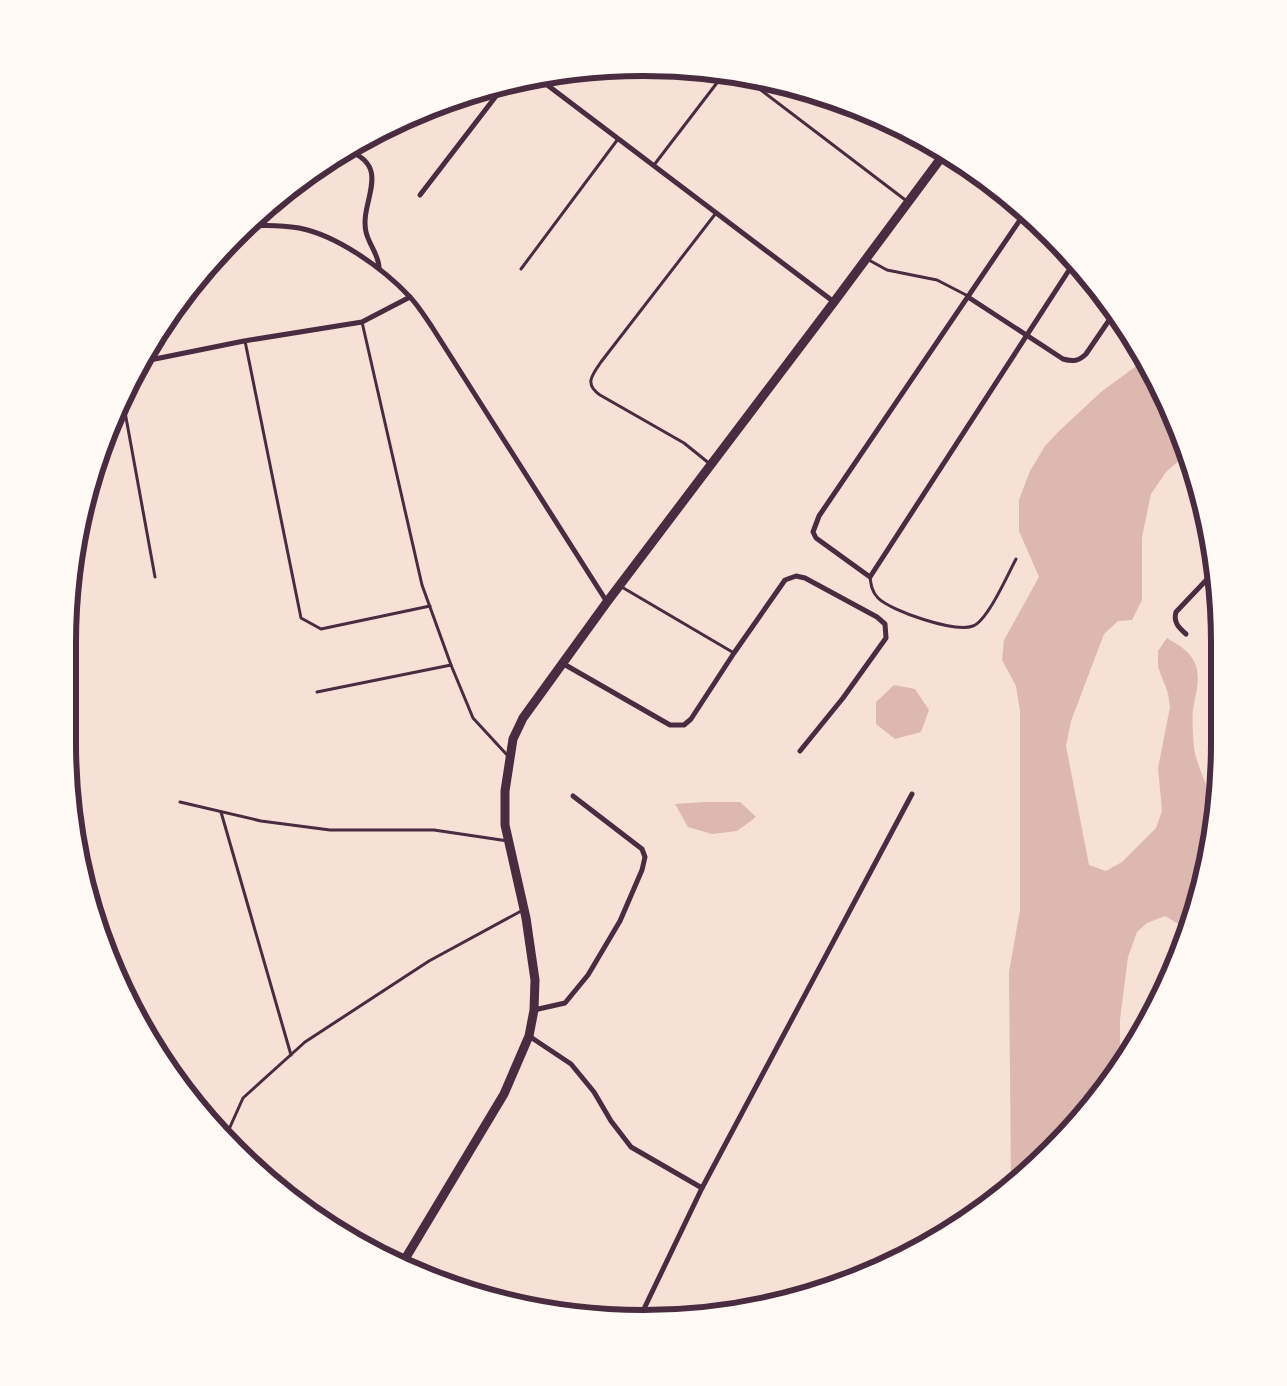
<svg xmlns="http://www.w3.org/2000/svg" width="1287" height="1386" viewBox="0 0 1287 1386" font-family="'Golos Text',sans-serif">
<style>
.water{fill:#dcb8b0}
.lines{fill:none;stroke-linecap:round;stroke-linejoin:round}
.service{stroke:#4a2c40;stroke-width:3}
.minor{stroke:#4a2c40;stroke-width:5}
.tertiary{stroke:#4a2c40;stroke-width:9}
.rim{fill:none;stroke:#4a2c40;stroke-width:6}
</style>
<rect width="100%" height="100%" fill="#f7e1d7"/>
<g class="water">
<path d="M1143 361 1176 423 1185 455 1166 472 1151 494 1142 537V600L1132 620 1118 621 1104 634 1071 721 1066 746 1089 865 1106 871 1122 862 1156 828 1162 811 1158 768 1170 707 1168 693 1158 667V651L1167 638C1178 645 1189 650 1195 663 1201 679 1196 693 1193 709 1192 721 1193 736 1194 748 1197 769 1215 799 1215 818L1189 928 1186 934 1180 925 1165 916 1147 923 1137 932 1128 957 1120 1020V1060L1051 1150 1011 1182 1009 972 1020 910V711L1016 686 1002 660 1004 640 1039 577 1019 531V500L1030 471 1045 446 1058 432 1101 392Z"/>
<path d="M894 685 915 689 929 710 921 732 895 739 876 724V702Z"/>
<path d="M705 802H740L756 817 737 831 712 834 688 827 675 804Z"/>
</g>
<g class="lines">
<g class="service">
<path d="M745 78 908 202"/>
<path d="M654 165 723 75"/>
<path d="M867 259 887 270 937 280 968 296"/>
<path d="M521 269 618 139"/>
<path d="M362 322 422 585 451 665 473 718 508 756"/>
<path d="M245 341 301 618 321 629 430 606"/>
<path d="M123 401 155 577"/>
<path d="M710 464 684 443 600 395C584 384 592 375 601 362L716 213"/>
<path d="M870 577C871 585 872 592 878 598 891 611 955 633 973 626 988 620 1008 574 1016 559"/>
<path d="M620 586 734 653"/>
<path d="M317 692 451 665"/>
<path d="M180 802 261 821 330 830H434L508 841"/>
<path d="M221 812 291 1055"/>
<path d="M226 1136 243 1098 305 1042 429 961 523 910"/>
</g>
<g class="minor">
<path d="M538 78 834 302"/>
<path d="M349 151C393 168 359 202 366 232 369 245 379 255 379 268"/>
<path d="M420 195 503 87"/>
<path d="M1024 214 819 516 813 532 816 538 870 577 1073 264"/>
<path d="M249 226C265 225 282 225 299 228 336 235 383 268 409 296 418 305 425 317 432 327L607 602"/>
<path d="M968 297 1063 359C1073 362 1079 361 1086 354L1114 313"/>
<path d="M145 361 244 341 362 322 410 297"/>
<path d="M1186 634C1179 628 1173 622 1176 612L1213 573"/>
<path d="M562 663 670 725H684L691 719 734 653 785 580 796 576 805 578 877 617 885 624 886 638 843 698 800 751"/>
<path d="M76 826 87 879"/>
<path d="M534 1010 565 1003 588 975 620 921 642 870 645 857 642 849 573 796"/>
<path d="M529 1036 571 1064 594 1092 611 1121 631 1147 702 1188"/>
<path d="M641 1315 702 1188 912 794"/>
</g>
<path class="tertiary" d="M402 1264 504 1094 529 1036 534 1010 535 980 526 918 505 825V791L513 739 523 718 607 602 834 302 944 154"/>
</g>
<path d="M0 0H1287V1386H0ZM643 76H644A567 567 0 0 1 1211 643V743A567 567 0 0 1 644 1310H643A567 567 0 0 1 76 743V643A567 567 0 0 1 643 76Z" fill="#fffaf5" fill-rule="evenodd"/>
<path class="rim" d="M643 76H644A567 567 0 0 1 1211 643V743A567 567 0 0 1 644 1310H643A567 567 0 0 1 76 743V643A567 567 0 0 1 643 76Z"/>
</svg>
